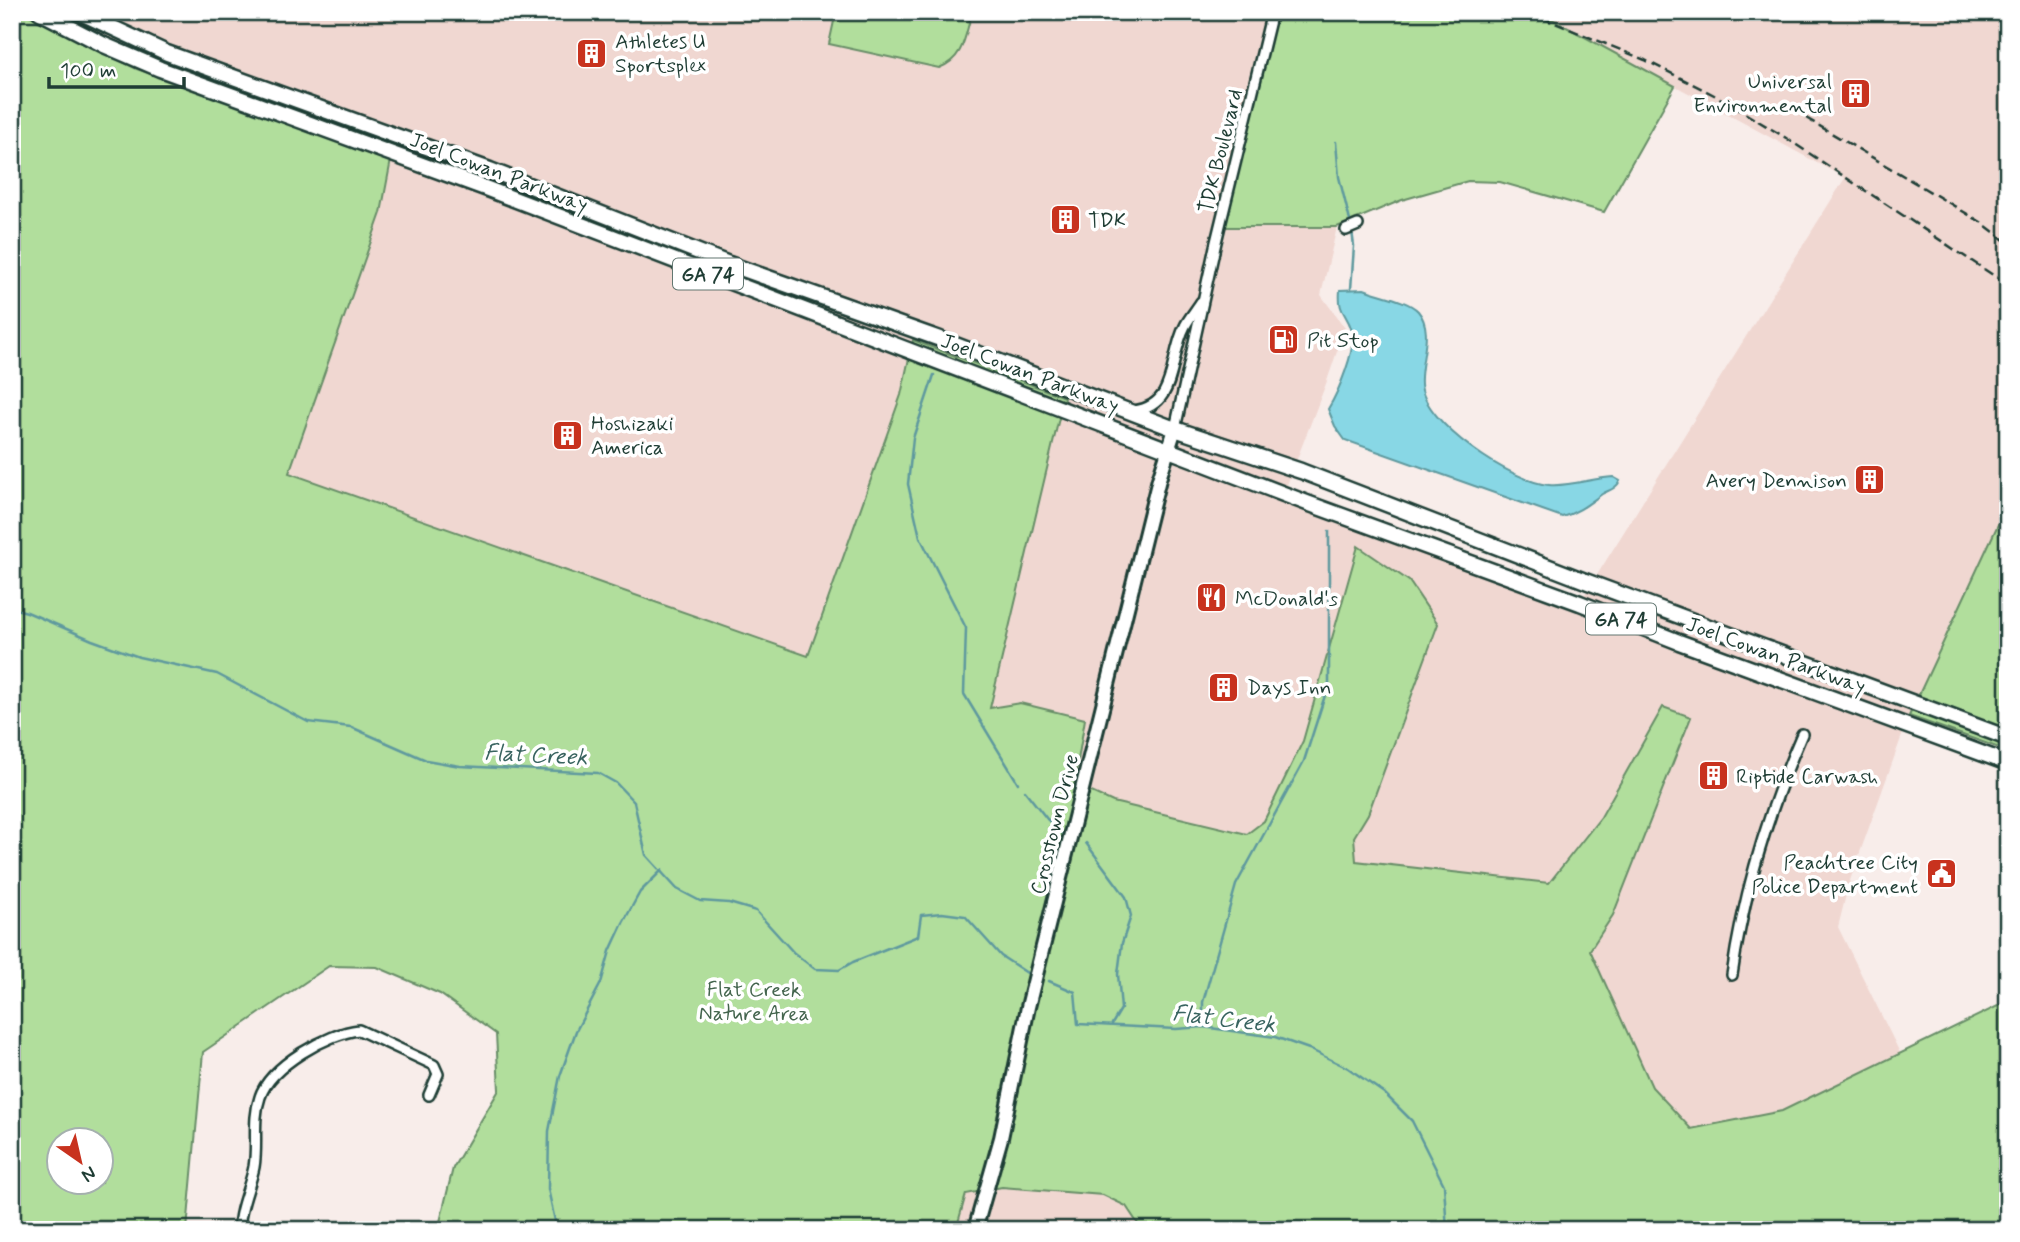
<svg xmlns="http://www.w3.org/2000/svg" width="2020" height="1242" viewBox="0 0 2020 1242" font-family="Mynerve,sans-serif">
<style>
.built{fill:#f0d7d1}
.green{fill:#b1de9c;stroke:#688e68;stroke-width:2;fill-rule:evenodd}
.water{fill:#88d7e5;stroke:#5e999e;stroke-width:2}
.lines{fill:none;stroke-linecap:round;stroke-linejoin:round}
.stream{stroke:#5e999e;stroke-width:2.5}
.street-casing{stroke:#1f3d34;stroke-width:14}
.secondary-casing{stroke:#1f3d34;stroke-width:18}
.primary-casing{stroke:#1f3d34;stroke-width:19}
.street{stroke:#fff;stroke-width:9}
.secondary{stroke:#fff;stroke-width:12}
.primary{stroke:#fff;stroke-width:14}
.rail{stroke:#1f3d34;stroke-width:2.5;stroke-dasharray:10 5;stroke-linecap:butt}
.labels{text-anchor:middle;stroke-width:7;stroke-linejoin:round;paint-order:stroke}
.shield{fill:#fff;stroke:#627771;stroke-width:2}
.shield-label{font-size:19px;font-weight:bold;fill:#1f3d34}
.poi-label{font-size:21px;fill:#1f3d34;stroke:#fff;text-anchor:start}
.street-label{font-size:21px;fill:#1f3d34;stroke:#fff}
.park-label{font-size:21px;fill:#44654e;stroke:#fff}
.water-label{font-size:23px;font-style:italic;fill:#396460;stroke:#fff}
</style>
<rect width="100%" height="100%" fill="#f8edea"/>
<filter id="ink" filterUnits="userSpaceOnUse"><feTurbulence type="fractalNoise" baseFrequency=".0143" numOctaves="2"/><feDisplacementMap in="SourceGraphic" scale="14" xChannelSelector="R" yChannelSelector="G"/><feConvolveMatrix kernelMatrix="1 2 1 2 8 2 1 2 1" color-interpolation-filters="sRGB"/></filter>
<g filter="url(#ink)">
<g class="built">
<path d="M23 12H1275L1224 227H1337L1321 295 1345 328 1327 381 1285 490 1582 599 1845 178 1539 12H2008V503L1909 716 1849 883 1838 927 1900 1053 1782 1111 1687 1165 1264 866 974 775 914 341 901 395 808 656 288 473 381 213 391 161 137 69Z"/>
<path d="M995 1142 1174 1230H782Z"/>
</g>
<g class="green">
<path d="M12 12H23L137 69 391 160 381 213 289 473 808 656 901 395 913 340 1064 397 990 708 1020 703 1085 719 1074 784 1113 802 1247 834 1264 821 1303 741 1358 546 1409 581 1438 624 1368 814 1354 837 1356 861 1549 883 1601 817 1663 707 1691 717 1613 915 1590 950 1652 1087 1691 1129 1782 1111 2008 1001V1230H1142L1126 1206 1103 1195 1002 1187 966 1194 956 1230H443L439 1226 453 1168 499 1090 496 1034 440 994 377 967 329 966 203 1052 187 1230H12ZM60 1140H102V1182H60Z"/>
<path d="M836 12H972C965 36 964 59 939 68L829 44Z"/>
<path d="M1275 12H1539L1675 86 1604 212 1500 182 1468 181 1402 200 1337 227H1224Z"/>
<path d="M2008 503V751L1909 716Z"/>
</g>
<path class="water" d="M1364 289C1378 295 1408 300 1418 311 1435 331 1419 361 1421 384 1423 423 1512 482 1549 485 1570 487 1592 478 1613 477L1620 481C1616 489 1609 490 1602 494 1588 504 1579 512 1562 517L1345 440 1335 426 1328 409C1338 393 1357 348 1352 331 1346 310 1338 315 1340 290Z"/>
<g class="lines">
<g class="stream">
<path d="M1336 142 1339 177 1351 225"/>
<path d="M1351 289 1354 246 1352 231"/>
<path d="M934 375 913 438 908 484 920 537 966 628 964 694 1018 783"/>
<path d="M12 608 27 612 92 640 139 657 217 674 308 722 351 727 426 760 460 766 598 773 616 783 634 802 646 855 677 889 700 901 729 903 756 911 794 953 815 969 839 970 853 962 918 936 921 915 942 913 965 916 1001 956 1030 975"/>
<path d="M1025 791 1047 819 1063 834"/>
<path d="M1086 843 1126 897 1131 916 1122 943 1118 974 1121 1009 1112 1024"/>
<path d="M1049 981 1075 992 1078 1024 1176 1029 1203 1027 1275 1037 1309 1049 1348 1068 1384 1093 1412 1121 1444 1185 1447 1230"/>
<path d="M1203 1026V1002L1236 885 1304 761 1329 683V531"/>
<path d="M12 1222 17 1230"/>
<path d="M557 1230 548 1189 549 1131 560 1076 576 1031 601 983 610 951 623 923 640 892 662 870"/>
</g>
<defs>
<g id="street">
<path d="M1346 230 1358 225"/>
<path d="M1134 411C1179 405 1168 358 1185 326 1189 318 1196 310 1201 302"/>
<path d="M1175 429 1216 242 1272 12"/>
<path d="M1732 975C1744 891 1768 812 1802 734"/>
<path d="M239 1230C239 1209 250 1187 254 1167 258 1144 252 1120 260 1097 270 1066 328 1033 359 1030L434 1065 438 1074 429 1095"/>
</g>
<path id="secondary" d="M975 1230 1001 1138 1028 1007 1159 479 1175 429"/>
<g id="primary">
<path d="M40 12 104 45 160 69 485 188 1307 503 1580 603 1679 642 2008 763"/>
<path d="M79 12 167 53 490 170 729 264 940 339 1175 429 1301 471 1588 582 2008 738"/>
</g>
</defs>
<use href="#street" class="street-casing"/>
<use href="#secondary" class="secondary-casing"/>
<use href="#primary" class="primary-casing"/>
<use href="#street" class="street"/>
<use href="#secondary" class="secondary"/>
<use href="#primary" class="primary"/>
<g class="rail">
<path d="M1528 12 1645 60 1718 97 1783 136 2008 285"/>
<path d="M1806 118 1981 222 2008 243"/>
</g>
</g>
</g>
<defs>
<symbol id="building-square" viewBox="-11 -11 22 22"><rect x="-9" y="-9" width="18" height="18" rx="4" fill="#c8321e" stroke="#fff"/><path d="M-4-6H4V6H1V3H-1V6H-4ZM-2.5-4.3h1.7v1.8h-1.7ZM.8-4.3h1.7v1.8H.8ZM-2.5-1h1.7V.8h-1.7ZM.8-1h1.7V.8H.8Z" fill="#fff"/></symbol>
<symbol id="fuel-square" viewBox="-11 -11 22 22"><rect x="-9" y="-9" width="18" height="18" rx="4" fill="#c8321e" stroke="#fff"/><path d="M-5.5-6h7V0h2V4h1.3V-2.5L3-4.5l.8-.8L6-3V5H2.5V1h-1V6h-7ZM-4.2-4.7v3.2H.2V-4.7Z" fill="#fff"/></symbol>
<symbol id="restaurant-square" viewBox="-11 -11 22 22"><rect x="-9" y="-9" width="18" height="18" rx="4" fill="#c8321e" stroke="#fff"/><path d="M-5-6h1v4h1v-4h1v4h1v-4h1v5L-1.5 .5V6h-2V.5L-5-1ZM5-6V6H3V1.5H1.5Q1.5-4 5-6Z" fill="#fff"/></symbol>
<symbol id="civic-square" viewBox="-11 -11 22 22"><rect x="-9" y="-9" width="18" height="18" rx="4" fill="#c8321e" stroke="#fff"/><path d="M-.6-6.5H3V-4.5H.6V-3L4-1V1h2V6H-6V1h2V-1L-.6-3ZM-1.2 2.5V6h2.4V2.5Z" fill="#fff"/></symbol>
</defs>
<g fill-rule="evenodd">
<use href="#building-square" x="574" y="36" width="35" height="35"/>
<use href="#building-square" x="1838" y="76" width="35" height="35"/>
<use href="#building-square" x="1048" y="202" width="35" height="35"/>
<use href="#fuel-square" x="1266" y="322" width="35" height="35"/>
<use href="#building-square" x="550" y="418" width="35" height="35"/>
<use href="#building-square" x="1852" y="462" width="35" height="35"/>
<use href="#restaurant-square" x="1194" y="580" width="35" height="35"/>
<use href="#building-square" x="1206" y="670" width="35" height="35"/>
<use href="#building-square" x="1696" y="758" width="35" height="35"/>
<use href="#civic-square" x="1924" y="856" width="35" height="35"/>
</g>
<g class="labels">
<g class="shield">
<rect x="673" y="258.5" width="70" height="31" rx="5"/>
<rect x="1586" y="603.5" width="70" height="31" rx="5"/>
</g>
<g class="shield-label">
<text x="708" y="281">GA 74</text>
<text x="1621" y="626">GA 74</text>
</g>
<g class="poi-label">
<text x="615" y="48">Athletes U<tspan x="615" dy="24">Sportsplex</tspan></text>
<text x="1832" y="88" text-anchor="end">Universal<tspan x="1832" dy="24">Environmental</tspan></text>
<text x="1088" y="227">TDK</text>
<text x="1307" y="347">Pit Stop</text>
<text x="591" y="430">Hoshizaki<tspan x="591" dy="24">America</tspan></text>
<text x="1847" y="487" text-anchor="end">Avery Dennison</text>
<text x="1235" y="605">McDonald's</text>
<text x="1247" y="694">Days Inn</text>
<text x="1736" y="783">Riptide Carwash</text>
<text x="1918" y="869" text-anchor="end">Peachtree City<tspan x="1918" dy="24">Police Department</tspan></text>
</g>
<g class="street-label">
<text transform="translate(1220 151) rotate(-76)" y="7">TDK Boulevard</text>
<text transform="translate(499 172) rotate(21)" y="7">Joel Cowan Parkway</text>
<text transform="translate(1030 373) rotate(21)" y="7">Joel Cowan Parkway</text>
<text transform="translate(1776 655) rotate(20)" y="7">Joel Cowan Parkway</text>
<text transform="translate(1054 824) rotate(-76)" y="7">Crosstown Drive</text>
</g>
<g class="park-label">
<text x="754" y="996">Flat Creek<tspan x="754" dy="24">Nature Area</tspan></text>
</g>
<g class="water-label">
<text transform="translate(536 754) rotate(3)" y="8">Flat Creek</text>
<text transform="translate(1224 1018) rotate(7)" y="8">Flat Creek</text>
</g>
</g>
<rect width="2020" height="1242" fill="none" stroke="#fff" stroke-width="42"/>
<rect x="21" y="21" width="1978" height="1200" fill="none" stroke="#1f3d34" stroke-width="2.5" filter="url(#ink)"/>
<g transform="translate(80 1161) rotate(146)"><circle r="33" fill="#ffffff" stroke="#a5b1ae" stroke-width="2"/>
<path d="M0-5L12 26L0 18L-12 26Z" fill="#c8321e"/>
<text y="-10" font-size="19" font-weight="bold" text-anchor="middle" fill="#1f3d34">N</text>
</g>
<path d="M49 77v10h135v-10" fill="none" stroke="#1f3d34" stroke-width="3.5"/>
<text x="60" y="77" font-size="21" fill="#1f3d34" stroke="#ffffff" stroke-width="5" paint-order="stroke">100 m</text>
</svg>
